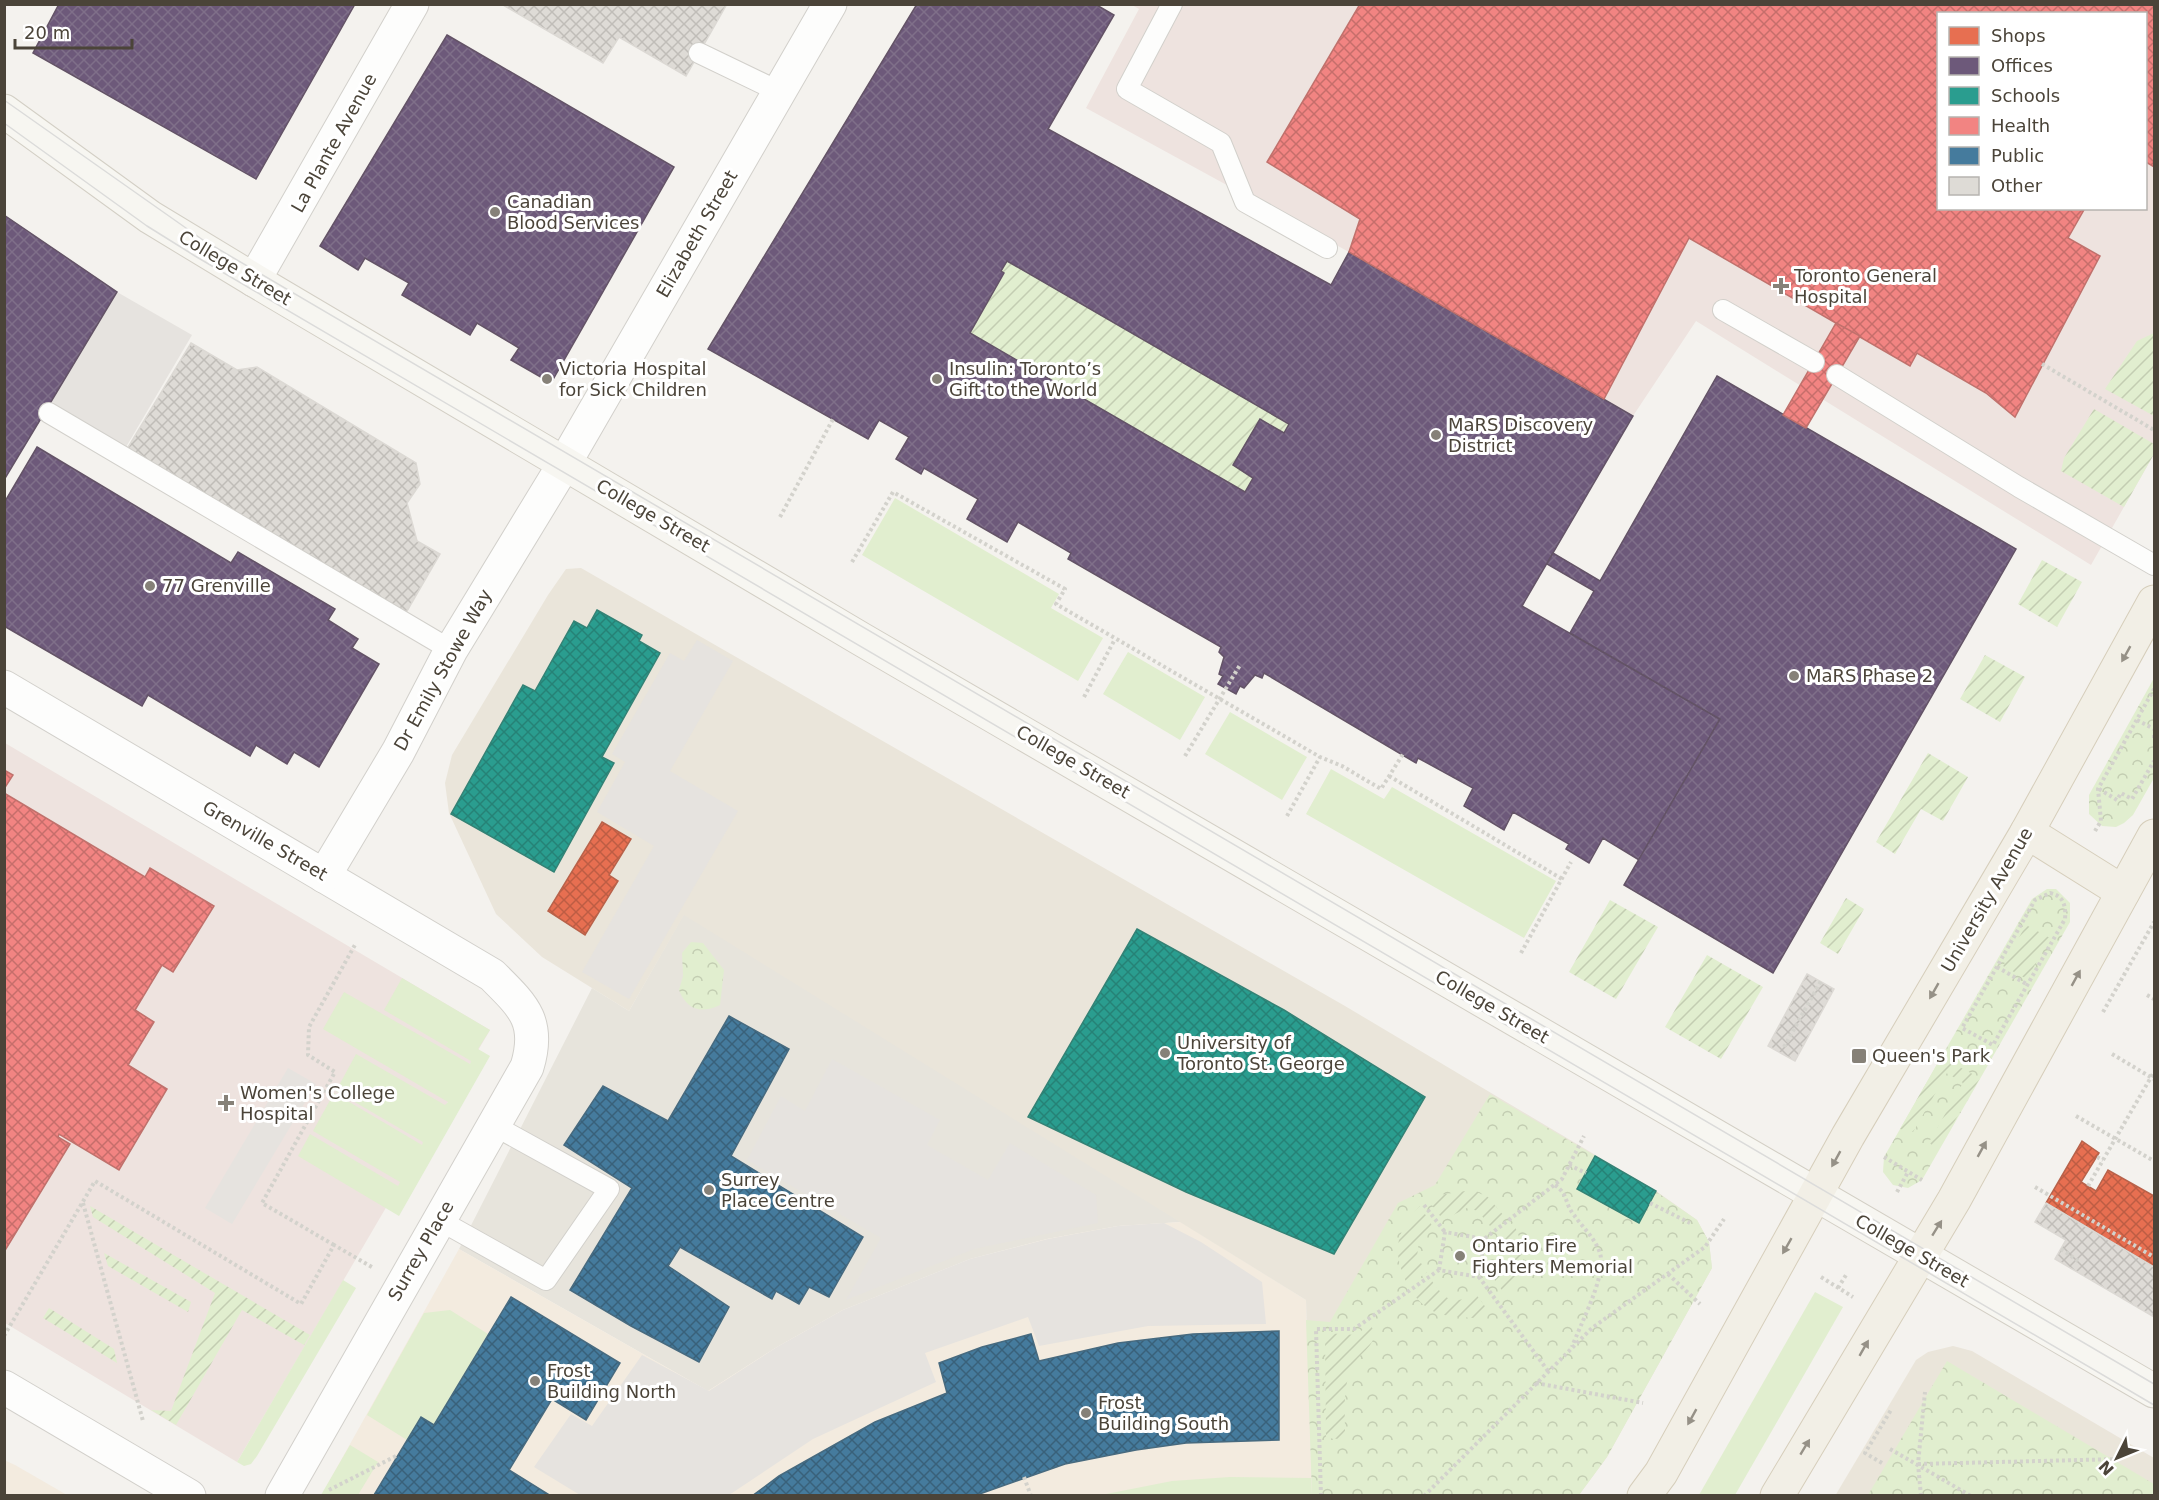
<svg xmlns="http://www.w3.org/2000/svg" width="2159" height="1500" viewBox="0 0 2159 1500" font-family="'DejaVu Sans',sans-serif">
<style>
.residential{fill:#e7e4dc}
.commercial{fill:#f3ebdf}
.education{fill:#eae5da}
.medical{fill:#eee3df;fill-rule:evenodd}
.grass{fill:#e1eecf}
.park{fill:url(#park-crowns)}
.garden{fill:url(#garden-furrows)}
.parking{fill:#e6e3df}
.shops{fill:url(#shops-cross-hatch);stroke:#b8624a;stroke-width:1.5}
.offices{fill:url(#offices-cross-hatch);stroke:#635366;stroke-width:1.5;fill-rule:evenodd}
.schools{fill:url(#schools-cross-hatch);stroke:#348275;stroke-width:1.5}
.health{fill:url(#health-cross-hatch);stroke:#c0716c;stroke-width:1.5}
.public{fill:url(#public-cross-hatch);stroke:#476a7f;stroke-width:1.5}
.building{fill:url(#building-cross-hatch);stroke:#dcd9d4;stroke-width:1.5}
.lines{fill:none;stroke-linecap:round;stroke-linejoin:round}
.service-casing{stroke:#d2d0cb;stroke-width:22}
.minor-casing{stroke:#d2d0cb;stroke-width:35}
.secondary-casing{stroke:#d3cfc5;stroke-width:35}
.primary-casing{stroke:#d6cebb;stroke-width:35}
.path{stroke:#d3d2cc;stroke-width:4;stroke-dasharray:3 3;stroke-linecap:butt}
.service{stroke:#fdfdfc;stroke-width:20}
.minor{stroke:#fdfdfc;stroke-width:33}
.secondary{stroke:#f7f6f1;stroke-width:33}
.primary{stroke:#f2efe6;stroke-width:33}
.tram{stroke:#dbdbda;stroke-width:1.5}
.oneway{fill:#969187}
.poi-dot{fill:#868178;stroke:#fff;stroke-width:2}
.labels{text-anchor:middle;stroke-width:6;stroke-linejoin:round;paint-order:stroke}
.street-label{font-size:18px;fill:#4b4439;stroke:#fff}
.poi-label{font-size:18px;fill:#4b4439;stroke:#fff;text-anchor:start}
</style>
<defs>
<pattern id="park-crowns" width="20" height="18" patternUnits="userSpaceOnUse" patternTransform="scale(1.5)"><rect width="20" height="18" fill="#e1eecf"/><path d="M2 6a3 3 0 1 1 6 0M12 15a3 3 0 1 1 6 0" fill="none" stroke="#c3cdb2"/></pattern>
<pattern id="garden-furrows" width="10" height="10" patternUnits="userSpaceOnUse" patternTransform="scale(1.5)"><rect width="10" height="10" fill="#e1eecf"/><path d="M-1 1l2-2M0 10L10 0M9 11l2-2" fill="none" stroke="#c3cdb2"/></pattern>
<pattern id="shops-cross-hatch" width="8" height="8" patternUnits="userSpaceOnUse" patternTransform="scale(1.5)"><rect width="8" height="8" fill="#e76f51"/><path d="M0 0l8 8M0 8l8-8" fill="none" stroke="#bd5d44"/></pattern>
<pattern id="offices-cross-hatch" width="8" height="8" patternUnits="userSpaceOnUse" patternTransform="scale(1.5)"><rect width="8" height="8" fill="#6d597a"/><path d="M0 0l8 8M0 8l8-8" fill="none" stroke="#7f6f89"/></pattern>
<pattern id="schools-cross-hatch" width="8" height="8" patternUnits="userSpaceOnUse" patternTransform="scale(1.5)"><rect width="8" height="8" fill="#2a9d8f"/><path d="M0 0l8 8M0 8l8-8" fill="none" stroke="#268276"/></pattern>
<pattern id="health-cross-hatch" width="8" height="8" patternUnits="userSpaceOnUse" patternTransform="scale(1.5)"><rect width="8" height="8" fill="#f28482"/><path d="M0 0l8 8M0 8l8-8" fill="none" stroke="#c66e6b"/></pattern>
<pattern id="public-cross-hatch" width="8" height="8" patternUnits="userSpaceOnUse" patternTransform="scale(1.5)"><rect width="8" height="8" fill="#457b9d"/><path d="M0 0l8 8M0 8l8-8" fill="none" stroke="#39617a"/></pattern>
<pattern id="building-cross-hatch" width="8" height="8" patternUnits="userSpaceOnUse" patternTransform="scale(1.5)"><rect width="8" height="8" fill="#dedbd6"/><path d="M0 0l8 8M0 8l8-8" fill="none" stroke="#c0bdb8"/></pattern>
</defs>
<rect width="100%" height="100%" fill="#f4f2ee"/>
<path class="residential" d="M684 914 1017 1119 1181 1222 1118 1226 1047 1239 970 1259 843 1310 777 1347 708 1391 459 1249 592 988 629 1011Z"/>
<g class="commercial">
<path d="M1181 1222 1306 1300 1312 1495 321 1496 459 1249 708 1391 777 1347 843 1310 971 1259 1047 1239 1118 1226Z"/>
<path d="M4 1460 15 1465 67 1495H5Z"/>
</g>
<g class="education">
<path d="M581 568 1345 1006 1656 1191 1697 1220 1709 1242 1712 1268 1607 1457 1579 1495H1312L1306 1300 684 915 629 1011 542 957 496 914 449 813 445 783 452 755 548 595 566 569Z"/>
<path d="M1953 1346 1972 1351 2154 1458V1495L1835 1496 1916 1360 1928 1352Z"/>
</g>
<g class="medical">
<path d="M1132 5H2154V454L2091 565 1696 321 1633 416 1349 252 1086 108 1139 9ZM1938 14H2146V208H1938Z"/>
<path d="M5 743 490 1030 237 1462 5 1323Z"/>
</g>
<g class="grass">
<path d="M895 498 1059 594 1051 608 1103 638 1078 681 862 555Z"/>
<path d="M1128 652 1205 697 1180 740 1103 694Z"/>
<path d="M1230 712 1307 757 1282 800 1205 754Z"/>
<path d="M1331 769 1384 799 1392 787 1556 881 1524 938 1306 814Z"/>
<path d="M402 978 490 1030 478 1049 490 1056 399 1216 298 1156 310 1134 398 1186 400 1182 313 1131 334 1093 422 1145 423 1142 336 1091 356 1054 445 1105 448 1102 323 1029 344 992 470 1064 471 1061 384 1010Z"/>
<path d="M343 1280 356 1288 257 1456 251 1464 244 1466 237 1462Z"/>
<path d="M1815 1292 1843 1307 1735 1495H1699Z"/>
<path d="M450 1310 488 1334 434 1425 421 1417 407 1440 367 1415 424 1313Z"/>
<path d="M350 1445 378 1462 358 1495H321Z"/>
<path d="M1230 1477 1311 1478 1312 1495 1096 1496 1172 1481Z"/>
</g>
<g class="park">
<path d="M2154 678V778L2133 815 2124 823 2116 827 2102 826 2089 814V795Z"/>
<path d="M2047 889H2056L2070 903V922L1922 1180 1908 1188 1893 1185 1883 1172 1884 1157 2032 899Z"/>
<path d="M691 942 703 943 724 970 720 1005C701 1014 687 1010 679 990L683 976 682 953Z"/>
<path d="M1490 1094 1655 1191 1697 1220 1709 1242 1712 1268 1607 1457 1579 1495H1312L1306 1320 1330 1322 1398 1203 1435 1185Z"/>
<path d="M1947 1361 2154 1484V1495H1868Z"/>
</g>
<g class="garden">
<path d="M1007 261 1289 424 1284 433 1260 420 1233 465 1253 478 1245 492 970 333 1004 274 1001 271Z"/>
<path d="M2154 333V416L2105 389 2137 341Z"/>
<path d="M2094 409 2154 444V454L2124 507 2061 471 2064 458Z"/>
<path d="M2042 560 2082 582 2057 627 2018 604Z"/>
<path d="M1985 655 2025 677 2000 722 1960 699Z"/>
<path d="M1928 753 1968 777 1943 821 1921 809 1895 854 1876 842Z"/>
<path d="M1846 898 1864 909 1838 954 1820 943Z"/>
<path d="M1610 900 1658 927 1616 999 1569 972Z"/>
<path d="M2026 925 2050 938 2027 979 2003 966Z"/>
<path d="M1707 955 1763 987 1721 1059 1665 1027Z"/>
<path d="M1941 1057 1980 1078 1937 1151 1929 1142 1963 1083 1947 1073 1913 1132 1900 1129Z"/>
<path d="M1472 1190 1488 1197 1504 1216 1490 1226 1478 1211 1467 1208 1443 1220 1429 1201 1439 1195Z"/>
<path d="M90 1206 310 1335 304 1345 242 1310 176 1425 151 1410 171 1411 215 1293 93 1217Z"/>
<path d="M1420 1206 1433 1227 1419 1240 1417 1257 1427 1272 1408 1286C1392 1252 1394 1234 1420 1206Z"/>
<path d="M1513 1223C1526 1247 1529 1277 1506 1296L1494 1279 1508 1269 1510 1256 1497 1235Z"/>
<path d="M104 1253 191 1302 188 1312 108 1266Z"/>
<path d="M1432 1281C1446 1301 1454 1306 1475 1293L1487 1309 1475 1318C1447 1316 1432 1317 1414 1295Z"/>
<path d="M49 1308 114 1349 117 1363 43 1318Z"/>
<path d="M1370 1324 1375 1333C1373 1349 1356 1355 1350 1371 1343 1391 1345 1411 1345 1431L1339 1439 1326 1438 1325 1333 1356 1335Z"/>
</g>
<g class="parking">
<path d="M117 292 192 335 116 464 39 419Z"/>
<path d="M697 640 733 661 670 771 738 811 629 999 582 972 654 846 597 812 625 762 612 754 670 653 684 661Z"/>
<path d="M832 1059 940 1120 927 1145 988 1180 1010 1143 1096 1195 1098 1223 974 1249 846 1300 881 1238 747 1160 781 1096 805 1111Z"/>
<path d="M288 1068 316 1084 232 1224 205 1208Z"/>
<path d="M1164 1223 1201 1242 1262 1282 1266 1324 1148 1326 1039 1346 1028 1317 925 1353 936 1382 813 1439 729 1495H580L534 1467 571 1414 592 1426 642 1355 709 1391 777 1347 843 1310 970 1259 1048 1239 1118 1226Z"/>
</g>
<g class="shops">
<path d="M602 822 631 839 609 875 618 881 585 935 548 911Z"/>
<path d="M2082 1141 2099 1153 2081 1182 2096 1191 2108 1170 2154 1196V1267L2046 1203Z"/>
</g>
<g class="offices">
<path d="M59 4H355L256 179 33 53Z"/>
<path d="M917 4H1095L1114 15 1048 129 1331 285 1349 252 1633 416 1522 606 1720 719 1639 860 1603 838 1589 863 1566 849 1569 844 1513 812 1504 830 1464 806 1473 788 1418 758 1416 763 1264 673 1262 678 1255 675 1244 688 1240 686 1236 694 1218 684 1223 676 1219 674 1224 657 1219 652 1221 647 1068 559 1071 553 1018 522 1007 542 967 519 978 499 924 468 921 474 896 459 909 437 879 420 868 439 708 349ZM1007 261 1289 424 1284 433 1260 419 1233 465 1253 478 1245 492 970 333 1004 273 1001 271Z"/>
<path d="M447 35 674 167 551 383 511 360 519 348 477 323 470 335 402 295 409 283 365 258 358 270 320 246Z"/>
<path d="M4 215 117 292 4 480Z"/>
<path d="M1717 376 2016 549 1773 973 1624 885 1720 719 1570 633 1594 591 1547 564 1553 553 1600 581Z"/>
<path d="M37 447 231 563 238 552 335 609 328 620 358 639 352 648 379 664 319 767 294 752 287 764 256 745 250 756 148 695 142 706 4 626V503Z"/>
</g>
<g class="schools">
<path d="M597 610 642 635 639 641 660 653 602 757 614 763 554 872 451 814 523 685 535 691 574 621 587 628Z"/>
<path d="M1137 929 1284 1010 1425 1097 1334 1254 1186 1192 1028 1117Z"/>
<path d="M1595 1156 1656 1191 1639 1223 1577 1189Z"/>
</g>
<g class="health">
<path d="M1360 4H2154V167L2146 162V14H1938V208H2085L2068 238 2100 256 2015 417 1986 393 1917 353 1910 366 1689 238 1604 399 1349 252 1360 219 1267 162Z"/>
<path d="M1836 323 1860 336 1806 428 1783 415Z"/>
<path d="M4 770 13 775 4 789Z"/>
<path d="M4 793 145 877 150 868 214 906 173 972 162 965 135 1010 154 1022 128 1065 167 1089 119 1170 59 1134 58 1137 70 1144 4 1252Z"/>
</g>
<g class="public">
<path d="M729 1016 789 1049 731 1156 863 1237 829 1297 809 1287 799 1304 776 1291 772 1299 680 1247 668 1266 729 1307 699 1362 631 1326 570 1290 632 1188 564 1145 603 1086 668 1121Z"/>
<path d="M511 1297 620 1363 586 1420 552 1399 509 1470 551 1496 374 1495 421 1417 434 1425Z"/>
<path d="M1279 1331V1440L1186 1443 1136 1450 1065 1464 974 1496H752L779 1476 875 1422 947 1393 939 1363 982 1347 1031 1334 1039 1361 1118 1343 1193 1334Z"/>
</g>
<g class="building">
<path d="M727 4 686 76 619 37 603 63 503 5Z"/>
<path d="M191 343 237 370 257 367 416 463 420 484 407 503 417 541 440 554 403 618 124 454Z"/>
<path d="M1807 974 1834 989 1795 1061 1768 1046Z"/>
<path d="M2046 1203 2154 1267V1317L2055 1259 2066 1240 2035 1222Z"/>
</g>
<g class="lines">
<defs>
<g id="service">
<path d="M1172 4 1127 89 1221 143 1245 202 1327 248"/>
<path d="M699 53 780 92"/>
<path d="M1723 310 1814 362"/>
<path d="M1837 375 2019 487 2154 565"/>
<path d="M49 413 451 650"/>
<path d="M439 1220 546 1280 609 1189 493 1125"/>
</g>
<g id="minor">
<path d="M254 280 412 4"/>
<path d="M4 687 492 975C523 1006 541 1021 527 1067L282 1496"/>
<path d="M324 876 398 752 451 650 560 471 830 4"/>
<path d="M4 1387 189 1496"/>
</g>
<path id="secondary" d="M4 111 150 217 254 280 861 639 2154 1391"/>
<g id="primary">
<path d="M2027 832 2123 892"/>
<path d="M1644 1496 1661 1473 1848 1136 2027 832 2154 602"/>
<path d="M1777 1496 1954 1200 2154 836"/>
</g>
</defs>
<use href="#service" class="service-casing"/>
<use href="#minor" class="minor-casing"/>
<use href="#secondary" class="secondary-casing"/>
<use href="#primary" class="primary-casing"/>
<g class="path">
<path d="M2042 364 2154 430"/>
<path d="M780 517 833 419"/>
<path d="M852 562 893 492 1065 589 1056 604 1320 757 1342 766 1381 789 1403 754"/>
<path d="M1084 697 1115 639"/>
<path d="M2137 720 2154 729"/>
<path d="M2154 735V738"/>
<path d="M1185 756 1240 665"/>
<path d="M1389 776 1562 879"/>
<path d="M2099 789 2117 800 2121 793 2132 799 2154 761"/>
<path d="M1287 816 1320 757"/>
<path d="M2095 831 2101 821 2098 789 2154 689"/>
<path d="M2050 893C2064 896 2066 906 2065 919L1993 1045 1962 1028 2035 900Z"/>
<path d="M1521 953 1571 862"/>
<path d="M1997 967 2028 985"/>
<path d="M2147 995 2154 999"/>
<path d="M2103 1012 2154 922"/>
<path d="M1784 1047 1821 981"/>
<path d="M2112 1054 2154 1079"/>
<path d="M2076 1116 2154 1161"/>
<path d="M1884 1157 1922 1180"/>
<path d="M2097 1157 2103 1160"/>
<path d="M1569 1165 1586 1173"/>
<path d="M1555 1185C1569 1195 1564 1203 1574 1215 1583 1228 1599 1242 1601 1258 1604 1280 1580 1325 1572 1347"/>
<path d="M2088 1186 2154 1072"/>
<path d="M2035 1187 2154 1257"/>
<path d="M1897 1192 1908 1172"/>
<path d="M83 1203 143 1421"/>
<path d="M1650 1203 1690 1223"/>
<path d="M1424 1205 1445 1232"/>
<path d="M334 1245 262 1203 335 1072 308 1055 309 1027 356 943"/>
<path d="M2061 1249 2078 1261"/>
<path d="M1439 1270 1445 1232 1484 1239"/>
<path d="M1668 1274 1700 1304"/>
<path d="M1821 1277 1853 1297"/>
<path d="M1838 1288 1846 1275"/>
<path d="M4 1336 95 1181 301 1304 334 1245 372 1267"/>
<path d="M1548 1371 1479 1277 1484 1239 1562 1179 1584 1136"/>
<path d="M1536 1383 1643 1403"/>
<path d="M1890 1449 1971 1496"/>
<path d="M1882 1463 1865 1453 1891 1410"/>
<path d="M1918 1464 2121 1459"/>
<path d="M1024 1477 1031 1496"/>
<path d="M329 1490 398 1455"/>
<path d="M1321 1496 1316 1329H1354L1439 1270 1479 1277"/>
<path d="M1424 1496 1592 1328 1705 1247 1724 1219"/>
<path d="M1921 1496 1918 1464 1925 1392"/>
</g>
<use href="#service" class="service"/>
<use href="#minor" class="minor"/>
<use href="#secondary" class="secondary"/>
<use href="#primary" class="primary"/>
<g class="tram">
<path d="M4 100 203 240 2154 1384"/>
<path d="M4 123 147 226 195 256 2154 1405"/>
</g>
</g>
<defs><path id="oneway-solid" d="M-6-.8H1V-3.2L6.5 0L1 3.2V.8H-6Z" transform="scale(1.5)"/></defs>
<g class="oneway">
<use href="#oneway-solid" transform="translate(2126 654) rotate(119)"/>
<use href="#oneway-solid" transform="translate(2076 978) rotate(-61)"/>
<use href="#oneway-solid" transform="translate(1934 991) rotate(120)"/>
<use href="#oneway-solid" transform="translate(1982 1149) rotate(-61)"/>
<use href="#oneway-solid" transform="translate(1836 1159) rotate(119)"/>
<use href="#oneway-solid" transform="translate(1937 1228) rotate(-58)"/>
<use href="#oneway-solid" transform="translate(1787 1246) rotate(120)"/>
<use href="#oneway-solid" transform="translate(1864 1348) rotate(-60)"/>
<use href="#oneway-solid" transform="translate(1692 1417) rotate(119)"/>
<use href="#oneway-solid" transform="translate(1805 1447) rotate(-59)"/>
</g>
<g class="poi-dot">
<circle cx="495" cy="212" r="6"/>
<path d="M1778 277h6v6h6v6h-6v6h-6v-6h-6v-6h6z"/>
<circle cx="547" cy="379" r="6"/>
<circle cx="937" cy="379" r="6"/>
<circle cx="1436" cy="435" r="6"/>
<circle cx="150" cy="586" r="6"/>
<circle cx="1794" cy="676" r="6"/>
<circle cx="1165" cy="1053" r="6"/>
<rect x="1851" y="1048" width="16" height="16" rx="3"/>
<path d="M223 1094h6v6h6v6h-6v6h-6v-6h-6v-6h6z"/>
<circle cx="709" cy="1190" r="6"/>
<circle cx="1460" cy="1256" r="6"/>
<circle cx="535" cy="1381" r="6"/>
<circle cx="1086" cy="1413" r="6"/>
</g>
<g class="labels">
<g class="street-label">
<text transform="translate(334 143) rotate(-61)" y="6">La Plante Avenue</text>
<text transform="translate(697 234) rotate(-60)" y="6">Elizabeth Street</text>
<text transform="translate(235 268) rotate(31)" y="6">College Street</text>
<text transform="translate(653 516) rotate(30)" y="6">College Street</text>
<text transform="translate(443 670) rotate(-61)" y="6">Dr Emily Stowe Way</text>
<text transform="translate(1073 762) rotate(30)" y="6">College Street</text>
<text transform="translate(265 841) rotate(30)" y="6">Grenville Street</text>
<text transform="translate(1987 900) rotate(-60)" y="6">University Avenue</text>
<text transform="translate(1492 1007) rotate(30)" y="6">College Street</text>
<text transform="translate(421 1251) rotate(-60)" y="6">Surrey Place</text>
<text transform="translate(1912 1251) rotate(30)" y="6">College Street</text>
</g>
<g class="poi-label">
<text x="507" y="208">Canadian<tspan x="507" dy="21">Blood Services</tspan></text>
<text x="1794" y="282">Toronto General<tspan x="1794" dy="21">Hospital</tspan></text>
<text x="559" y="375">Victoria Hospital<tspan x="559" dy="21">for Sick Children</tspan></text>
<text x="949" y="375">Insulin: Toronto’s<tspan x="949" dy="21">Gift to the World</tspan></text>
<text x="1448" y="431">MaRS Discovery<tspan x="1448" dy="21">District</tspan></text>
<text x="162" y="592">77 Grenville</text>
<text x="1806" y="682">MaRS Phase 2</text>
<text x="1177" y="1049">University of<tspan x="1177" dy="21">Toronto St. George</tspan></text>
<text x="1872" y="1062">Queen's Park</text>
<text x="240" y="1099">Women's College<tspan x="240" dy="21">Hospital</tspan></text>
<text x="721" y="1186">Surrey<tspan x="721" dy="21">Place Centre</tspan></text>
<text x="1472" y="1252">Ontario Fire<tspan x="1472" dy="21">Fighters Memorial</tspan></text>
<text x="547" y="1377">Frost<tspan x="547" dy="21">Building North</tspan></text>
<text x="1098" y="1409">Frost<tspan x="1098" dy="21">Building South</tspan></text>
</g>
</g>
<rect width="2159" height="1500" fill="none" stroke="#4b4439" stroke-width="12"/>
<rect x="1937" y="12" width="210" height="198" fill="#ffffff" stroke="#b7b4b0" stroke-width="1.5"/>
<rect x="1949" y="27" width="30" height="18" fill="#e76f51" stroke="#b7b4b0" stroke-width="1.5"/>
<text x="1991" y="42" font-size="18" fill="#4b4439">Shops</text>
<rect x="1949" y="57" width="30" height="18" fill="#6d597a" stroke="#b7b4b0" stroke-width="1.5"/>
<text x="1991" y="72" font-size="18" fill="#4b4439">Offices</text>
<rect x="1949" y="87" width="30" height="18" fill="#2a9d8f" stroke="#b7b4b0" stroke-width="1.5"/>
<text x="1991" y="102" font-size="18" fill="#4b4439">Schools</text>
<rect x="1949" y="117" width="30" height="18" fill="#f28482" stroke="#b7b4b0" stroke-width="1.5"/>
<text x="1991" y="132" font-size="18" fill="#4b4439">Health</text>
<rect x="1949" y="147" width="30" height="18" fill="#457b9d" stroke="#b7b4b0" stroke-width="1.5"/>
<text x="1991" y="162" font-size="18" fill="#4b4439">Public</text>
<rect x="1949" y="177" width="30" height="18" fill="#dedbd6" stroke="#b7b4b0" stroke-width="1.5"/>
<text x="1991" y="192" font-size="18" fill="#4b4439">Other</text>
<g transform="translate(2117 1458) rotate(227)" stroke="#ffffff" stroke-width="4.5" paint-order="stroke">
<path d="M0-4.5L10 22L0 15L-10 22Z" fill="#4b4439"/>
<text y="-9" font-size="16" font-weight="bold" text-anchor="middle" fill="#4b4439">N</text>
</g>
<path d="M15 39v9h117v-9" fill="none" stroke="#4b4439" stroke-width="3"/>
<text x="24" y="39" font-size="18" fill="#4b4439" stroke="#ffffff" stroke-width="4.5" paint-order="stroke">20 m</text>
</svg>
